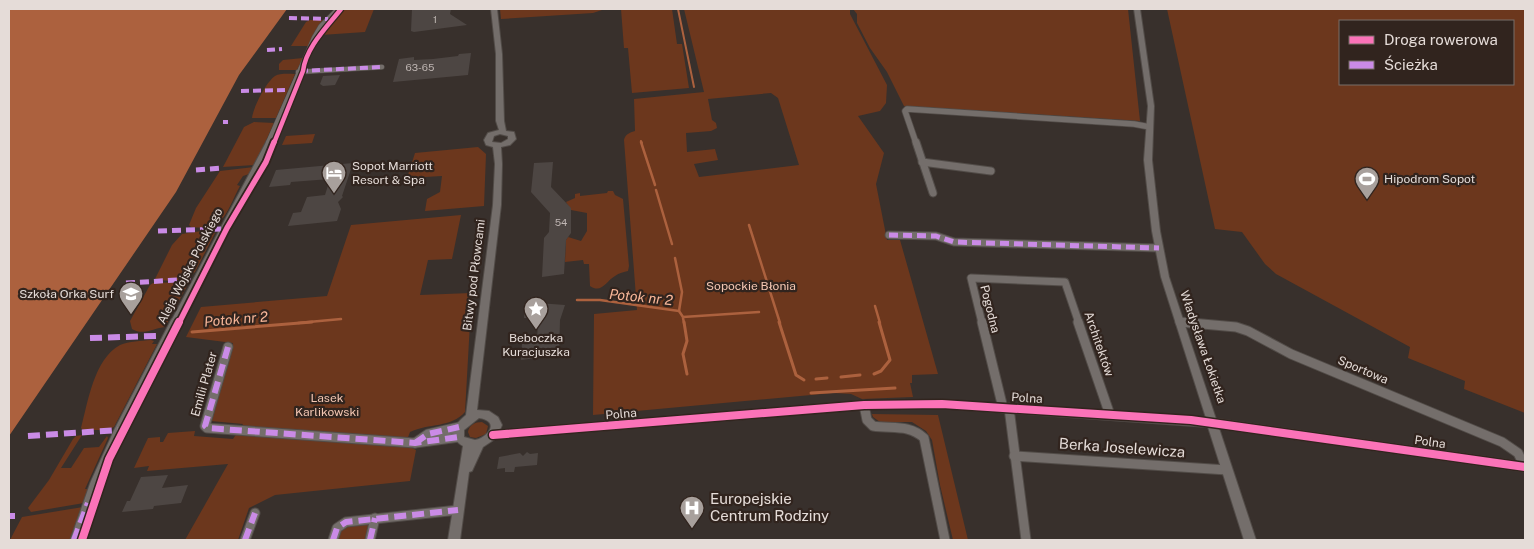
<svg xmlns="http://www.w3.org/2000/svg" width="1534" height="549" viewBox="0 0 1534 549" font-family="'Public Sans',sans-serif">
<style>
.green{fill:#6c371d;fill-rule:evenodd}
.water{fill:#ac613e}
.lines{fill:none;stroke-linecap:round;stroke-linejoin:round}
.stream-far2{stroke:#ac613e;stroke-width:2}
.stream-far1{stroke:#ac613e;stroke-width:2.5}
.stream{stroke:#ac613e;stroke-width:3}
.building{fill:#4d4643}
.pedestrian-far2-casing{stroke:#524c48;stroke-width:5.5}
.pedestrian-far1-casing{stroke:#524c48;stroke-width:7}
.pedestrian-casing{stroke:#524c48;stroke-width:9}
.minor-far2-casing{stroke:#524c48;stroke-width:7}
.minor-far1-casing{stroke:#524c48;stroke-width:9}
.minor-casing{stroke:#524c48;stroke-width:11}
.tertiary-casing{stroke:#524c48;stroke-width:2}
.pedestrian-far2{stroke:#746e6b;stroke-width:4.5}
.pedestrian-far1{stroke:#746e6b;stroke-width:5}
.pedestrian{stroke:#746e6b;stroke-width:7}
.minor-far2{stroke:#746e6b;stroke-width:5.5}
.minor-far1{stroke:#746e6b;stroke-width:7}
.minor{stroke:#746e6b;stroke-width:9}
.tertiary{fill:#746e6b;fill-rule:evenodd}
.quiet-far2{stroke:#ca8be6;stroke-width:4;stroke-dasharray:8 4;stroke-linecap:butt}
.quiet-far1{stroke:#ca8be6;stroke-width:5;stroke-dasharray:9 5;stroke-linecap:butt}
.quiet{stroke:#ca8be6;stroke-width:6;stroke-dasharray:12 6;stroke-linecap:butt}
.cycleway-far2-casing{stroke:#31241e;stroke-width:7}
.cycleway-far1-casing{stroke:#31241e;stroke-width:9}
.cycleway-casing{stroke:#31241e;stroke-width:11}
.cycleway-far2{stroke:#fb73b8;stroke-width:4.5}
.cycleway-far1{stroke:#fb73b8;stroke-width:5.5}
.cycleway{stroke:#fb73b8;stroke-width:8}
.labels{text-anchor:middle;stroke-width:4.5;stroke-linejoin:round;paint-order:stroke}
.number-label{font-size:10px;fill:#bfb6b3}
.poi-label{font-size:12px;fill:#e5dcd8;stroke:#31241e;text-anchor:start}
.street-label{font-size:12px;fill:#e5dcd8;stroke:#31241e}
.park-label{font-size:12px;fill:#f4c7b3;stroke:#31241e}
.water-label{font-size:14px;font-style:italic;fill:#f9b799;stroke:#31241e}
.near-street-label{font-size:15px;fill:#e5dcd8;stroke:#31241e}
.near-poi-label{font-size:15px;fill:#e5dcd8;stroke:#31241e;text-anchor:start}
</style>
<rect width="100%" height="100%" fill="#38302c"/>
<g class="green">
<path d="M345 9H374L365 32 321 35Z"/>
<path d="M500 9H605L593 13 501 19Z"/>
<path d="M621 9H672L677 44H682L689 88 632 93 628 48H624Z"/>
<path d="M684 9H850V14L887 85 886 103 880 111 858 116 884 153 876 184 887 240H900L938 374 912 375V383H910L913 397 862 399 851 394 833 393 593 415 594 314 637 310 624 140C625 134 631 132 635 131L634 99 704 92ZM771 93 778 98 799 165 699 177 694 164 718 160 715 149 687 152 686 133 711 131 717 128 716 123 712 120 708 99Z"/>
<path d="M853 9H1128L1140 121 904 106 887 72 870 48 857 23V14Z"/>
<path d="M1167 9H1525V413L1464 389 1465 381 1408 358 1410 347 1276 274 1265 264 1242 232 1215 229ZM1340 21H1513V84H1340Z"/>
<path d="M310 20H326L309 46H291L306 22Z"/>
<path d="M303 58 297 70H279V64L283 60Z"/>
<path d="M295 74 276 118H252C253 108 266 82 275 76 280 73 289 74 295 74Z"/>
<path d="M254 122 274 123 255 165 223 167 244 127Z"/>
<path d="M315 134 312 143 282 145 286 136Z"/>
<path d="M478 147 486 154 484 206 425 211 427 199 440 192 442 176 407 178 415 153Z"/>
<path d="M254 167 249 174 243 176 237 185 240 186C226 212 225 231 191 227L189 225 196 208 220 171Z"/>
<path d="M608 191H613L615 195 623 199 629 266 628 271C624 272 619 273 615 276 606 281 602 294 590 286L589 264H584L583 260 565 262 566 240 568 237 581 241 587 231V213L571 210 566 202 575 198V194L580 193V196L607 193Z"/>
<path d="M461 215 452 259 428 260 420 295 471 293 465 323H470L465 412C451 428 429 423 410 432L407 440 408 446 416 450 410 481 275 495 249 508 238 540H185L228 464 147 471 149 466 134 468 148 438 160 437V442H163L168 433 195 431 194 436 233 439 243 424 211 421 233 343 186 337 201 307 327 296 351 225Z"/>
<path d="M208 230 215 233 195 272C185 282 167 282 155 279L172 245 182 234Z"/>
<path d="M183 282 182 285 187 286 165 327C154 328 143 336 132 329L130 321 150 285 153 283Z"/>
<path d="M151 340 154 341 152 344H157L114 427 107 430H83L81 428C88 402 94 359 120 345 129 341 141 341 151 340Z"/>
<path d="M872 414 938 415 968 540H953L940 485 932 440 926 431 912 422H880L873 417Z"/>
<path d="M482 422 488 426 486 434 476 438 470 437 468 432C469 425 475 422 482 422Z"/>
<path d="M82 435 61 468H71L84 448 99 447 107 436 108 438 85 489H90L84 503 31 512 28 508 49 480 73 439 76 436Z"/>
<path d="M83 507 71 540H10L22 517Z"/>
<path d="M363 522 368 525 367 540H335C341 527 349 525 363 522Z"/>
</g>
<path class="water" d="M9 9H287L239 75 176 192 9 436Z"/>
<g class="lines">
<g class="stream-far2">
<path d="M678 9 694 87"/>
<path d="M641 141 642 143"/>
</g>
<g class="stream-far1">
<path d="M641 142 655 185"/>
<path d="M656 190 672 244"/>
<path d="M749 225 780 323"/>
<path d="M675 258 682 292 679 311"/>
<path d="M577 300H600L679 311 683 317 759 312"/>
<path d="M875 306 880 323"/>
<path d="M683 318 684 323"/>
<path d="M298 323 341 319"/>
</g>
<g class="stream">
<path d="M684 322 687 341 683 354 687 374"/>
<path d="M779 322 796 375 804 380"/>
<path d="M192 332 312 322"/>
<path d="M874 374 881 371 890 360 879 322"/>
<path d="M841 377 860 375"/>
<path d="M816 379 827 378"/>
<path d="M811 393 895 388"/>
</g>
</g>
<g class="building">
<path d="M412 9H451L450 14 467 25 414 32 411 31Z"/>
<path d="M471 53 468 75 393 82 399 59 414 57V60L433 59 458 56 459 54Z"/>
<path d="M340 75 335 85 323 86 320 84 323 76Z"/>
<path d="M553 162 551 187 571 208V233L566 240 564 274 542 277 544 238 549 232 550 213 531 192 534 163Z"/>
<path d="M353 163 342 196 343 197 338 202 341 209 337 221 288 226 293 213 301 212 307 197 325 195 330 179 291 182 290 185 269 187 276 170Z"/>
<path d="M525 302 565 305 560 320 559 355 521 360 522 344 537 342 538 318H524Z"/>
<path d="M527 452 530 454 538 453 537 465 515 467 514 472H505V468L497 469 499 457 520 453 523 456Z"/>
<path d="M168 475 162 488 188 485 181 503 154 506 153 509 122 512 127 501H130L141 477Z"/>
</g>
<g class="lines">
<defs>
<g id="pedestrian-far2">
<path d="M298 72 382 67"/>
<path d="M268 143 314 38 321 26 338 9"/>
</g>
<path id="pedestrian-far1" d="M173 323 269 142"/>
<path id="pedestrian" d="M74 540 94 483 118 430 174 322"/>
<path id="minor-far2" d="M916 143 905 111 907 109 1134 124 1150 127"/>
<g id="minor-far1">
<path d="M916 142 933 193"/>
<path d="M922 162 991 171"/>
<path d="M889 235 936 236 954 242 1159 248"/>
<path d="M1180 322 1188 323"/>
<path d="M982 323 971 278 1065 282 1079 323"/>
</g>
<g id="minor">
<path d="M982 322 1003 408"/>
<path d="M1078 322 1110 415"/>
<path d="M1180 322 1236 327 1248 331 1291 354 1502 442 1518 453 1525 467"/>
<path d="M228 347 205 426 207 428 415 443 459 437"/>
<path d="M864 405 867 420 873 426C892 429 909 424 924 438L945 540"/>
<path d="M1009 408 1026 540"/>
<path d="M1213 423 1525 467"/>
<path d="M415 443 428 434 459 427"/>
<path d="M1014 456 1227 470"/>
<path d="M245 540 255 513"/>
<path d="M333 540 337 528 346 522 458 510"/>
<path d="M370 540 375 518"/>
</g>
<path id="tertiary" d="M491 9H497L502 54 504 121 506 131 514 132 516 139 510 145 501 147 502 164 501 205 477 410 489 411 498 417 502 425 500 430 864 401 942 400 1206 418 1161 277 1152 231 1144 160 1148 106 1134 9H1140L1154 106 1152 160 1160 231 1169 277 1256 540H1244L1208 427 942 408 864 409 495 439 483 447 472 471 469 472 460 540H448L463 446C446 436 454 425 466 415L493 205 495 164 493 147 486 145 484 140 488 133 499 130 496 121V54ZM500 134 508 136V139L501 143 492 142 494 136ZM479 418C500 421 489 437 475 440L464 437V430Z"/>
</defs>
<use href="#pedestrian-far2" class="pedestrian-far2-casing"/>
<use href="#pedestrian-far1" class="pedestrian-far1-casing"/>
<use href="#pedestrian" class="pedestrian-casing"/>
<use href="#minor-far2" class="minor-far2-casing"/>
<use href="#minor-far1" class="minor-far1-casing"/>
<use href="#minor" class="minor-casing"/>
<use href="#tertiary" class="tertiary-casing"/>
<use href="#pedestrian-far2" class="pedestrian-far2"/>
<use href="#pedestrian-far1" class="pedestrian-far1"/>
<use href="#pedestrian" class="pedestrian"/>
<use href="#minor-far2" class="minor-far2"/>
<use href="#minor-far1" class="minor-far1"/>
<use href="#minor" class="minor"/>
<use href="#tertiary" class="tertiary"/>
<g class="quiet-far2">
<path d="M289 18 328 19"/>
<path d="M267 50 282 49"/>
<path d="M300 71 382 67"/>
<path d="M241 91 286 90"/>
<path d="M223 122H228"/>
</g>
<g class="quiet-far1">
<path d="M196 170 223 168"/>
<path d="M158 231 221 229"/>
<path d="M889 235 936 236 954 242 1159 248"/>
<path d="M126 283 195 279"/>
</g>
<g class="quiet">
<path d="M90 338 156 336"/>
<path d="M228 347 205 426 207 428 415 443 459 437"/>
<path d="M28 436 118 430"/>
<path d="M415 443 428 434 459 427"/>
<path d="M9 516H15"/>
<path d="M74 540 88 503"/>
<path d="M245 540 255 513"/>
<path d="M333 540 337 528 346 522 458 510"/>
<path d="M370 540 375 518"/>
</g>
<defs>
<path id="cycleway-far2" d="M274 143 303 71C306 47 327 27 341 9"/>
<path id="cycleway-far1" d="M179 323 227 228 266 162 274 142"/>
<g id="cycleway">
<path d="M493 435 864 405 942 404 1191 420 1525 467"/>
<path d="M82 540 109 459 179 322"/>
</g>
</defs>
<use href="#cycleway-far2" class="cycleway-far2-casing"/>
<use href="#cycleway-far1" class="cycleway-far1-casing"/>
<use href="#cycleway" class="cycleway-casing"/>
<use href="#cycleway-far2" class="cycleway-far2"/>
<use href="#cycleway-far1" class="cycleway-far1"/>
<use href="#cycleway" class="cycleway"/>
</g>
<defs>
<symbol id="hotel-pin" viewBox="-11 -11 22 30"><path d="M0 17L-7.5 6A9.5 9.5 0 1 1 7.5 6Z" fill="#a8a09c" stroke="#31241e"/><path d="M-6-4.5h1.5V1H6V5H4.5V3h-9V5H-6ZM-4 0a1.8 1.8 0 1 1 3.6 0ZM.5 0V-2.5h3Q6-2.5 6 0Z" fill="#fff"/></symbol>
<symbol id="stadium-pin" viewBox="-11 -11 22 30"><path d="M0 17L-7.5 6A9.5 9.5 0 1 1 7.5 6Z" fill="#a8a09c" stroke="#31241e"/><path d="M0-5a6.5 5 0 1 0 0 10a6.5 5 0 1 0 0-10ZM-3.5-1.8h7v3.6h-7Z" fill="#fff"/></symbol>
<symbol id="school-pin" viewBox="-11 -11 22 30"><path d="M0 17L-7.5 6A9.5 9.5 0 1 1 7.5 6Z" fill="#a8a09c" stroke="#31241e"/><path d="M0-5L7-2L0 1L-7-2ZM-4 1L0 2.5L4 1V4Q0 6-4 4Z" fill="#fff"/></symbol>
<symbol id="sight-pin" viewBox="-11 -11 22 30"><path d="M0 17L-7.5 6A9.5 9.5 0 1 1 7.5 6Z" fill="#a8a09c" stroke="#31241e"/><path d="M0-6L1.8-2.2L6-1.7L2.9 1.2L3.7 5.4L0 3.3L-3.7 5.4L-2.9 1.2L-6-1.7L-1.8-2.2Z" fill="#fff"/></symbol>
<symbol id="hospital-pin" viewBox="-11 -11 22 30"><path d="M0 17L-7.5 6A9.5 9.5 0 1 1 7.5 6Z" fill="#a8a09c" stroke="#31241e"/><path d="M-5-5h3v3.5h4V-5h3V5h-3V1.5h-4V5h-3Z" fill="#fff"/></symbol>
</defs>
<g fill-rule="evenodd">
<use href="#hotel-pin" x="320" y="159" width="28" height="38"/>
<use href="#stadium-pin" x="1353" y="165" width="28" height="38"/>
<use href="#school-pin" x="117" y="280" width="28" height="38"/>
<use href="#sight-pin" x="522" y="295" width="28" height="38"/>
<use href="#hospital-pin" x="678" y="494" width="28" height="38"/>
</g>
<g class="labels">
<g class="number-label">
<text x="435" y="23">1</text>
<text x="420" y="71">63-65</text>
<text x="561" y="226">54</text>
</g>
<g class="poi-label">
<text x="352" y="170">Sopot Marriott<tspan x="352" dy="14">Resort &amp; Spa</tspan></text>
<text x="1384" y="183">Hipodrom Sopot</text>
<text x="114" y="298" text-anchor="end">Szkoła Orka Surf</text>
<text x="536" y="342" text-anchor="middle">Beboczka<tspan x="536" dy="14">Kuracjuszka</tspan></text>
</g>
<g class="street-label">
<text transform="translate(190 266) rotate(-63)" y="4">Aleja Wojska Polskiego</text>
<text transform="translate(474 275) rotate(-83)" y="4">Bitwy pod Płowcami</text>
<text transform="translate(990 309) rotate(76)" y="4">Pogodna</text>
<text transform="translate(1099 344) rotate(71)" y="4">Architektów</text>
<text transform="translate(1203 347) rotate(71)" y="4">Władysława Łokietka</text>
<text transform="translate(1363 370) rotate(23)" y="4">Sportowa</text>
<text transform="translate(204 384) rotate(-74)" y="4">Emilii Plater</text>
<text transform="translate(1027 398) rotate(4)" y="4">Polna</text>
<text transform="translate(621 414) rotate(-5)" y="4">Polna</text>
<text transform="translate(1430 442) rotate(8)" y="4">Polna</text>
</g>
<g class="park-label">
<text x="751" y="290">Sopockie Błonia</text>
<text x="327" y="402">Lasek<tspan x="327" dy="14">Karlikowski</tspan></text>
</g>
<g class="water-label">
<text transform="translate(641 297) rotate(6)" y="5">Potok nr 2</text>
<text transform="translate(236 319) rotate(-5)" y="5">Potok nr 2</text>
</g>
<g class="near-street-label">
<text transform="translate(1122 448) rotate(4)" y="5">Berka Joselewicza</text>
</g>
<g class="near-poi-label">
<text x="710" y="504">Europejskie<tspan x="710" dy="17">Centrum Rodziny</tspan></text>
</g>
</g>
<rect width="1534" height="549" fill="none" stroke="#e5dcd8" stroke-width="20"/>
<rect x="1339" y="20" width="175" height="65" fill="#31241e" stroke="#796e68"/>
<rect x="1349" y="36" width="25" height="8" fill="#fb73b8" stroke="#796e68"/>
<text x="1384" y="45" font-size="15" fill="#e5dcd8">Droga rowerowa</text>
<rect x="1349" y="61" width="25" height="8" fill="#ca8be6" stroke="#796e68"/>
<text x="1384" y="70" font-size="15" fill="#e5dcd8">Ścieżka</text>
</svg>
